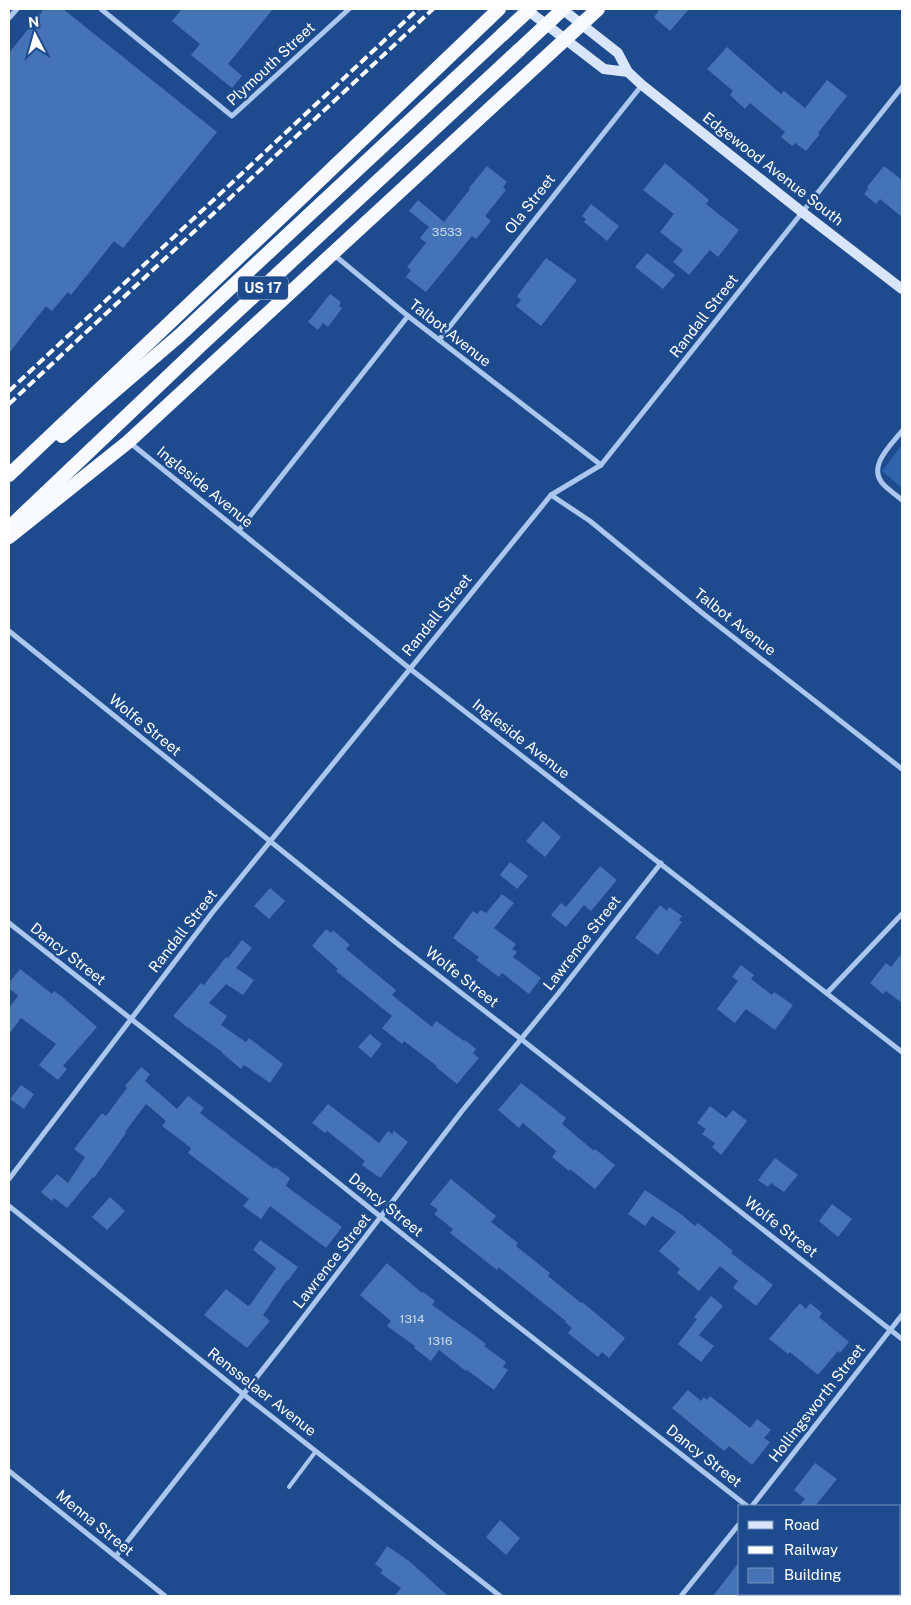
<svg xmlns="http://www.w3.org/2000/svg" width="911" height="1605" viewBox="0 0 911 1605" font-family="'Public Sans',sans-serif">
<style>
.green{fill:#3064ac}
.building{fill:#4574b6}
.lines{fill:none;stroke-linecap:round;stroke-linejoin:round}
.service{stroke:#abc7ed;stroke-width:4}
.minor{stroke:#abc7ed;stroke-width:5}
.secondary{stroke:#d8e5fa;stroke-width:10}
.trunk{stroke:#f8faff;stroke-width:14}
.rail{stroke:#fff;stroke-width:4;stroke-dasharray:9 4;stroke-linecap:butt}
.trunk-bridge{stroke:#f8faff;stroke-width:14}
.labels{text-anchor:middle;stroke-width:5;stroke-linejoin:round;paint-order:stroke}
.number-label{font-size:12px;fill:#d0dced}
.shield{fill:#1d4b8e;stroke:#bbc9dd;stroke-width:1}
.shield-label{font-size:14px;font-weight:bold;fill:#fff}
.street-label{font-size:15px;fill:#fff;stroke:#1d4b8e}
</style>
<rect width="100%" height="100%" fill="#1d4b8e"/>
<path class="green" d="M902 445V488L882 471Z"/>
<g class="building">
<path d="M44 9H63L217 132 123 248 114 241 71 295 68 292 52 311 46 306 9 353V53Z"/>
<path d="M182 9H273L228 64 242 76 232 88 191 55 200 44 172 21Z"/>
<path d="M660 9H689L670 31 654 17Z"/>
<path d="M727 47 781 94 784 91 805 108 827 80 847 96 818 133 820 134 806 151 795 143 792 146 781 137 785 132 750 103 745 109 730 95 733 91 707 69Z"/>
<path d="M665 163 709 200 706 204 739 230 718 257 710 250 689 275 673 262 683 250 660 232 674 214 643 190Z"/>
<path d="M487 166 507 182 503 187 506 190 485 216 491 221 476 239 472 236 426 292 406 277 411 270 407 267 426 243 420 238 429 227 409 211 418 200 444 222 470 189 469 188Z"/>
<path d="M884 166 902 180V217L880 199 876 204 864 194 868 189 867 187Z"/>
<path d="M591 204 619 226 607 241 584 222 586 219 582 216Z"/>
<path d="M647 253 675 275 663 289 635 267Z"/>
<path d="M546 258 577 280 541 326 516 306 521 300 517 296Z"/>
<path d="M330 294 341 302 339 306 342 308 328 327 323 323 318 330 308 322Z"/>
<path d="M543 821 561 837 545 857 526 841Z"/>
<path d="M510 862 528 876 517 889 500 875Z"/>
<path d="M600 866 617 880 591 911 584 905 566 927 551 915 561 903 566 907Z"/>
<path d="M270 888 285 901 269 919 254 906Z"/>
<path d="M502 894 514 903 494 928 516 944 512 949 517 952 513 957 541 978 529 994 502 973 499 977 476 960 479 957 453 938 473 911 477 914 481 910 486 913Z"/>
<path d="M660 905 667 911 669 907 682 916 679 920 682 922 658 955 635 938Z"/>
<path d="M326 929 331 933 333 930 350 945 346 949 396 990 392 995 432 1027 436 1021 464 1041 465 1040 476 1049 473 1053 479 1058 457 1084 436 1067 437 1066 404 1041 402 1044 382 1028 392 1016 336 971 338 969 312 946Z"/>
<path d="M242 940 252 948 236 968 254 980 243 995 226 984 209 1003 227 1016 221 1025 246 1042 249 1038 283 1064 270 1083 244 1065 241 1069 222 1053V1052L189 1028H188L173 1016 201 983 204 985 226 957 228 958Z"/>
<path d="M902 953V1003L886 991 883 994 870 983 886 963 891 967Z"/>
<path d="M741 965 754 975 751 979 772 995 774 992 793 1005 775 1030 746 1009 735 1023 717 1009 738 981 732 977Z"/>
<path d="M20 969 52 994 54 991 61 996 97 1027 63 1066 67 1069 58 1080 39 1065 56 1044 21 1018 9 1034V1008L18 996 9 988V983Z"/>
<path d="M370 1034 382 1044 371 1058 358 1047Z"/>
<path d="M141 1067 150 1074 145 1081 177 1109 188 1096 204 1108 200 1113 274 1169 275 1167 290 1178 286 1186 342 1227 326 1248 270 1206 261 1219 243 1206 249 1199 188 1153 191 1148 162 1126 166 1121 146 1104 125 1132 126 1133 94 1178 93 1177 67 1208 54 1198 52 1201 41 1192 57 1174 68 1183 85 1157 74 1149 102 1113 106 1116 127 1088 125 1086Z"/>
<path d="M521 1083 566 1118 562 1124 594 1151 595 1149 615 1165 595 1189 570 1169 569 1171 552 1157 556 1151 523 1123 519 1128 498 1110Z"/>
<path d="M21 1085 34 1094 24 1109 10 1099Z"/>
<path d="M328 1104 379 1143 388 1131 392 1134 394 1131 408 1142 380 1178 362 1165 365 1161 327 1131 325 1133 312 1123Z"/>
<path d="M710 1106 726 1118 733 1110 747 1121 721 1155 712 1147 715 1143 702 1134 706 1129 697 1123Z"/>
<path d="M775 1158 798 1175 784 1192 771 1183 768 1187 758 1180Z"/>
<path d="M451 1179 496 1216 491 1222 518 1243 516 1246 550 1273 548 1276 581 1303 582 1302 625 1338 609 1358 602 1352 598 1357 568 1333 572 1328 565 1322 566 1321 498 1267 497 1270 450 1233 453 1229 434 1214 438 1210 430 1204Z"/>
<path d="M645 1190 682 1215 695 1226 698 1223 733 1251 731 1253 773 1285 756 1306 733 1288 738 1281 720 1266 699 1291 677 1273 680 1269 659 1251 676 1232 652 1216 645 1226 628 1214Z"/>
<path d="M110 1197 125 1211 107 1230 92 1217Z"/>
<path d="M832 1204 852 1219 838 1237 819 1221Z"/>
<path d="M260 1240 298 1267 288 1281 287 1280 263 1315 270 1321 247 1348 204 1315 226 1289 248 1306 250 1305 276 1268 253 1250Z"/>
<path d="M387 1263 422 1293 423 1292 435 1301 432 1305 474 1335 486 1344 484 1346 506 1362 503 1367 508 1370 494 1390 467 1370 466 1371 439 1350 431 1361 414 1348 415 1346 387 1326 391 1321 360 1295Z"/>
<path d="M711 1296 723 1306 699 1335 714 1346 701 1362 678 1344 697 1319 694 1317Z"/>
<path d="M800 1303 806 1309 810 1303 822 1313 819 1317 849 1342 840 1353 838 1351 818 1375 790 1352 788 1354 769 1339Z"/>
<path d="M688 1390 701 1401 704 1397 707 1400 710 1396 750 1428 757 1419 771 1430 764 1438 770 1442 752 1465 729 1446 724 1451 672 1408Z"/>
<path d="M815 1463 837 1479 815 1506H799L805 1499 794 1490Z"/>
<path d="M500 1520 520 1538 506 1555 486 1537Z"/>
<path d="M387 1546 409 1561 448 1596H394L401 1588 380 1573 383 1570 375 1564Z"/>
<path d="M740 1561V1596H713Z"/>
</g>
<g class="lines">
<path class="service" d="M289 1487 316 1451"/>
<g class="minor">
<path d="M101 9 232 116 349 9"/>
<path d="M9 18 17 9"/>
<path d="M333 254 408 316 601 465"/>
<path d="M439 340 642 85"/>
<path d="M902 431C891 445 866 467 884 485 889 490 896 495 902 500"/>
<path d="M129 442 409 668 902 1052"/>
<path d="M551 495 590 521 701 612 902 769"/>
<path d="M239 530 408 316"/>
<path d="M9 631 399 945 521 1039 902 1339"/>
<path d="M9 923 266 1125 496 1309 747 1506"/>
<path d="M827 993 902 914"/>
<path d="M9 1179 212 913 551 495 601 465 902 87"/>
<path d="M9 1206 243 1394 500 1596"/>
<path d="M9 1471 165 1596"/>
<path d="M752 1506 902 1315"/>
<path d="M116 1556 286 1340 462 1111 558 994 661 863"/>
<path d="M860 1594 863 1596"/>
<path d="M681 1596 740 1523"/>
</g>
<g class="secondary">
<path d="M526 9 604 69 628 72"/>
<path d="M562 9 618 53 628 72 642 85 802 212 902 289"/>
</g>
<g class="trunk">
<path d="M62 436 180 335 503 34"/>
<path d="M9 475 296 203 499 9"/>
<path d="M15 522 200 346 519 50"/>
<path d="M9 537 128 442 598 9"/>
</g>
<g class="rail">
<path d="M9 391 418 9"/>
<path d="M9 404 433 9"/>
</g>
<g class="trunk-bridge">
<path d="M503 34 530 9"/>
<path d="M519 50 563 9"/>
</g>
</g>
<g class="labels">
<g class="number-label">
<text x="447" y="236">3533</text>
<text x="412" y="1323">1314</text>
<text x="440" y="1345">1316</text>
</g>
<rect class="shield" x="238" y="276.5" width="50" height="23" rx="4"/>
<g class="shield-label">
<text x="263" y="293">US 17</text>
</g>
<g class="street-label">
<text transform="translate(271 64) rotate(-43)" y="5">Plymouth Street</text>
<text transform="translate(773 169) rotate(38)" y="5">Edgewood Avenue South</text>
<text transform="translate(530 204) rotate(-52)" y="5">Ola Street</text>
<text transform="translate(704 316) rotate(-52)" y="5">Randall Street</text>
<text transform="translate(450 333) rotate(38)" y="5">Talbot Avenue</text>
<text transform="translate(205 487) rotate(39)" y="5">Ingleside Avenue</text>
<text transform="translate(437 615) rotate(-51)" y="5">Randall Street</text>
<text transform="translate(735 622) rotate(38)" y="5">Talbot Avenue</text>
<text transform="translate(145 725) rotate(39)" y="5">Wolfe Street</text>
<text transform="translate(521 739) rotate(38)" y="5">Ingleside Avenue</text>
<text transform="translate(183 931) rotate(-52)" y="5">Randall Street</text>
<text transform="translate(582 943) rotate(-52)" y="5">Lawrence Street</text>
<text transform="translate(68 954) rotate(38)" y="5">Dancy Street</text>
<text transform="translate(462 977) rotate(38)" y="5">Wolfe Street</text>
<text transform="translate(386 1205) rotate(39)" y="5">Dancy Street</text>
<text transform="translate(781 1227) rotate(38)" y="5">Wolfe Street</text>
<text transform="translate(332 1261) rotate(-52)" y="5">Lawrence Street</text>
<text transform="translate(262 1392) rotate(38)" y="5">Rensselaer Avenue</text>
<text transform="translate(817 1403) rotate(-52)" y="5">Hollingsworth Street</text>
<text transform="translate(704 1456) rotate(38)" y="5">Dancy Street</text>
<text transform="translate(95 1523) rotate(39)" y="5">Menna Street</text>
</g>
</g>
<rect width="911" height="1605" fill="none" stroke="#ffffff" stroke-width="20"/>
<rect x="738" y="1505" width="162" height="90" fill="#1d4b8e" stroke="#7793bb"/>
<rect x="748" y="1521" width="25" height="8" fill="#d8e5fa" stroke="#7793bb"/>
<text x="784" y="1530" font-size="15" fill="#ffffff">Road</text>
<rect x="748" y="1546" width="25" height="8" fill="#ffffff" stroke="#7793bb"/>
<text x="784" y="1555" font-size="15" fill="#ffffff">Railway</text>
<rect x="748" y="1568" width="25" height="15" fill="#4574b6" stroke="#7793bb"/>
<text x="784" y="1580" font-size="15" fill="#ffffff">Building</text>
<g transform="translate(35 35) rotate(354)" stroke="#1d4b8e" stroke-width="4" paint-order="stroke">
<path d="M0-4L9 19L0 12L-9 19Z" fill="#ffffff"/>
<text y="-8" font-size="14" font-weight="bold" text-anchor="middle" fill="#ffffff">N</text>
</g>
</svg>
